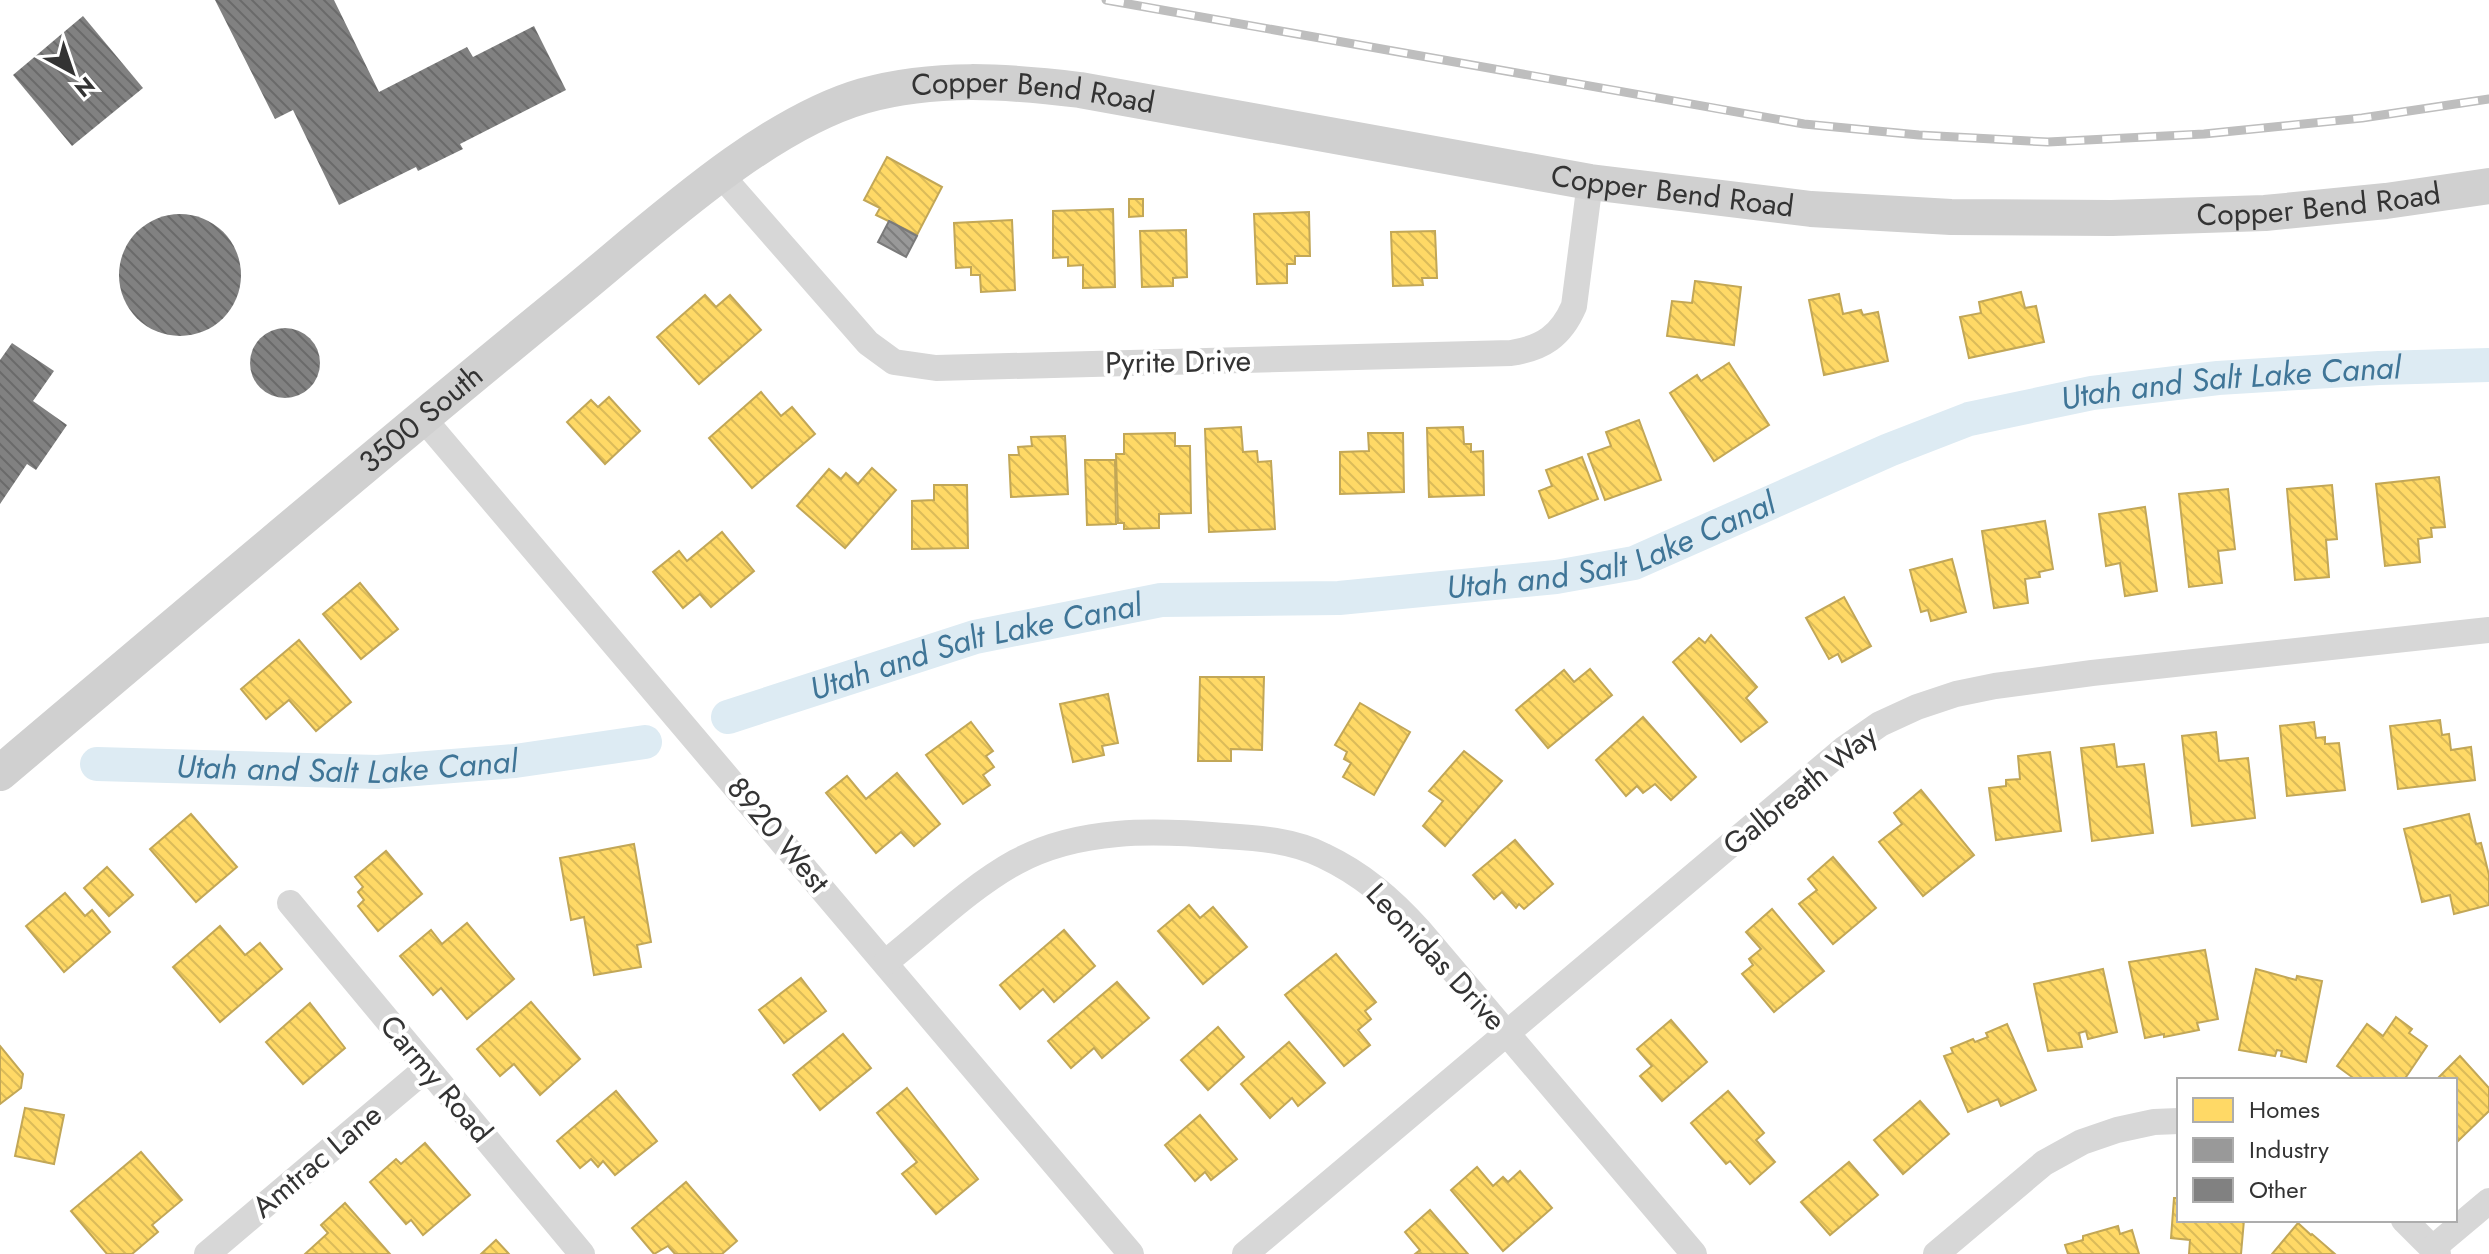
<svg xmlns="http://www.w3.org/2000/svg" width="2489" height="1254" viewBox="0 0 2489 1254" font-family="Jost,sans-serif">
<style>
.homes{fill:url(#homes-back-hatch);stroke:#c2a757;stroke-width:2}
.industry{fill:url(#industry-back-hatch);stroke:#7a7a7a;stroke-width:2}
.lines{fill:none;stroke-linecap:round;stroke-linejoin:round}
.canal{stroke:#ddebf3;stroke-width:34}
.building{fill:url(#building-back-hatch)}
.street{stroke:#d7d7d7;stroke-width:26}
.secondary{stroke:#d0d0d0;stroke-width:36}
.rail-casing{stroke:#bebebe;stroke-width:9}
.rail{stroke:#fff;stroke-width:6;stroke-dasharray:18;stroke-linecap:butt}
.labels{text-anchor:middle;stroke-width:8;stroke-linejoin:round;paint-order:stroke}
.street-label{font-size:30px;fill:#333;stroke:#fff}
.water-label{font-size:32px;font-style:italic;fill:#3f7597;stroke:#fff}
</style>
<defs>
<pattern id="homes-back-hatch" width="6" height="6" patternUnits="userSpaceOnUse" patternTransform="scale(2)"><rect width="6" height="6" fill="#ffd966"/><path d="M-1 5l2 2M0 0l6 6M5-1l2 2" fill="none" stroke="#dbbb59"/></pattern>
<pattern id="industry-back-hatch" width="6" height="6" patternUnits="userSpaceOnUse" patternTransform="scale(2)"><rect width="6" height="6" fill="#999"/><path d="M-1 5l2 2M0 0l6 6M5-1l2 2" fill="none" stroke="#7d7d7d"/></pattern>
<pattern id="building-back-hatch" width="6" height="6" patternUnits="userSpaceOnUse" patternTransform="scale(2)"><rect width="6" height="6" fill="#818181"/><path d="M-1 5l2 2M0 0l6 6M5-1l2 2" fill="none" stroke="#6a6a6a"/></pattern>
</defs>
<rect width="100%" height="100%" fill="#fff"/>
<g class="homes">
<path d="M887 157 942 187 917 235 876 215 880 208 864 200Z"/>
<path d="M1129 199H1143V216L1129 217Z"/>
<path d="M1113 209 1115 287 1083 288V265L1068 266V257L1053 258V211Z"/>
<path d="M1309 212 1310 256H1295V264H1287V283L1257 284 1254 214Z"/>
<path d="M1012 220 1015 290 981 292 980 275H971V267L956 268 954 223Z"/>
<path d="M1186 230 1187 277 1173 278V286L1142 287 1140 231Z"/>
<path d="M1435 231 1437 278H1422L1423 285 1393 286 1391 232Z"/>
<path d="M1695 281 1741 287 1734 345 1667 336 1672 301 1692 303Z"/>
<path d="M2021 292 2025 308 2036 306 2044 342 1969 358 1960 317 1981 313 1979 302Z"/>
<path d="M1839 294 1843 314 1861 310 1863 315 1878 312 1888 361 1824 375 1809 300Z"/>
<path d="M705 295 716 307 730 295 761 330 699 384 657 337Z"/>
<path d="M1729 363 1769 425 1714 461 1670 393 1697 375 1701 381Z"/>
<path d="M761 392 781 416 792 407 815 434 752 488 709 438Z"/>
<path d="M609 397 640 431 605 464 567 422 591 400 598 407Z"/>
<path d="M1639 420 1661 480 1605 500 1588 454 1611 446 1606 432Z"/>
<path d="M1241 427 1243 452 1257 451 1258 462 1271 461 1275 529 1209 532 1205 429Z"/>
<path d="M1463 427 1464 444H1471V452L1483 451 1484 495 1429 497 1427 428Z"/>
<path d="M1175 433V446H1190L1191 513 1159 514V528L1124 529V523H1118L1116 454H1124V434Z"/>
<path d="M1368 433H1403L1404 492 1340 494V452L1369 451Z"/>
<path d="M1065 436 1068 494 1011 497 1009 455H1019L1018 447 1032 446 1031 437Z"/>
<path d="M1582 457 1598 499 1549 518 1539 491 1552 486 1546 470Z"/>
<path d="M1085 460H1115L1116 524 1087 525Z"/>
<path d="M872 468 896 490 845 548 797 506 829 469 841 479 846 473 858 484Z"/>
<path d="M2439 477 2445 527 2431 528 2432 537 2418 539 2420 562 2385 566 2376 484Z"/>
<path d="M934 485H967L968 548 912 549V501L934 500Z"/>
<path d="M2332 485 2337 539 2326 540 2329 577 2295 580 2287 489Z"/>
<path d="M2228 489 2235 549 2218 551 2222 583 2189 587 2179 494Z"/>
<path d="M2145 507 2157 591 2125 596 2120 563 2106 566 2099 514Z"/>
<path d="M2045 521 2053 569 2039 572 2040 577 2025 579 2028 603 1994 608 1982 531Z"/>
<path d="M722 532 754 571 711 607 700 594 683 608 653 572 679 551 687 561Z"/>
<path d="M1952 559 1966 612 1931 621 1928 610 1921 612 1910 570Z"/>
<path d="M360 583 398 629 361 659 323 614Z"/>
<path d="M1844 597 1871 646 1842 662 1838 654 1829 659 1806 618Z"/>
<path d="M1711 635 1757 687 1746 698 1767 722 1741 742 1673 662 1699 638 1705 643Z"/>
<path d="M299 640 351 702 316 731 289 700 266 719 241 689Z"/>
<path d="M1590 669 1612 695 1548 748 1516 710 1564 670 1574 682Z"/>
<path d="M1200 677H1264L1262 750 1231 749V761H1198Z"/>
<path d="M1108 694 1118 743 1102 746 1104 755 1073 762 1060 704Z"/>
<path d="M1360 703 1410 732 1374 795 1343 777 1351 763 1344 759 1347 752 1335 745Z"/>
<path d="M1643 717 1696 777 1671 800 1655 784 1643 793 1637 786 1626 796 1596 760Z"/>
<path d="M2440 720 2442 735 2449 734 2451 750 2471 747 2475 780 2398 789 2390 726Z"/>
<path d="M971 722 993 751 986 756 994 767 983 775 990 785 963 804 926 755Z"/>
<path d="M2314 722 2316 738 2325 737V744L2339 743 2345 790 2287 796 2280 726Z"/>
<path d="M2216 732 2219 761 2248 758 2255 818 2192 826 2182 736Z"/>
<path d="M2114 744 2117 767 2144 764 2153 833 2092 841 2081 748Z"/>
<path d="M1464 751 1502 781 1445 846 1423 826 1443 801 1429 791Z"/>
<path d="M2050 752 2061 831 1996 840 1989 788 2006 786V780L2020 779 2018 756Z"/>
<path d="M897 773 940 824 914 846 901 832 876 853 826 793 847 776 866 799Z"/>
<path d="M1921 790 1974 855 1923 896 1879 842 1902 824 1894 813Z"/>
<path d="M191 814 237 867 196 902 150 849Z"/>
<path d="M2469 814 2476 844 2481 843 2489 875V905L2454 914 2450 895 2422 902 2404 829Z"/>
<path d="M1515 840 1553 884 1524 909 1519 904 1516 908 1502 892 1494 899 1473 875Z"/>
<path d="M634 844 651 942 637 945 641 967 594 975 584 917 571 920 560 858Z"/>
<path d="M386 851 422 894 378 931 358 906 364 900 358 892 363 887 355 877Z"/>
<path d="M1833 857 1876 908 1833 944 1799 904 1817 890 1808 879Z"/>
<path d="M107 867 133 895 109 916 84 888Z"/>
<path d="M65 893 85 916 92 910 110 932 64 972 26 926Z"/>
<path d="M1189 905 1200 918 1213 907 1247 947 1203 984 1158 931Z"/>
<path d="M1772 909 1824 971 1774 1012 1742 974 1753 965 1749 959 1761 949 1746 932Z"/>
<path d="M467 923 514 979 467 1019 441 988 433 995 400 956 431 930 442 944Z"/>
<path d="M220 926 245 955 260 943 282 969 220 1022 173 967Z"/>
<path d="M1064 930 1095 966 1054 1002 1043 989 1020 1009 1000 985Z"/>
<path d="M2205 950 2218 1019 2197 1023 2199 1030 2164 1037V1034L2145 1038 2129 962Z"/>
<path d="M1336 954 1376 1002 1365 1011 1371 1019 1358 1030 1370 1045 1344 1066 1285 995Z"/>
<path d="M2103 969 2117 1032 2088 1039 2086 1031 2079 1033 2082 1047 2048 1051 2034 984Z"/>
<path d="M2256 969 2296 980 2297 976 2322 981 2306 1062 2281 1056 2282 1051 2277 1050 2275 1056 2239 1050Z"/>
<path d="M801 978 826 1011 784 1043 759 1010Z"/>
<path d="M1117 982 1149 1018 1102 1058 1094 1048 1071 1068 1048 1041Z"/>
<path d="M531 1002 580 1059 540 1095 514 1064 500 1076 477 1049Z"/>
<path d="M310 1003 345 1048 303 1084 266 1042Z"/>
<path d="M2396 1017 2412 1029 2409 1033 2427 1046 2404 1080H2349L2352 1077 2337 1066 2367 1024 2383 1036Z"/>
<path d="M1671 1020 1707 1062 1662 1101 1640 1076 1652 1066 1637 1049Z"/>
<path d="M2007 1024 2036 1090 2001 1106 1998 1099 1968 1112 1944 1056 1953 1053 1951 1048 1973 1039 1975 1042 1988 1037 1986 1033Z"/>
<path d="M1218 1027 1244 1057 1208 1090 1181 1060Z"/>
<path d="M843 1034 871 1068 820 1110 793 1075Z"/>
<path d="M1289 1042 1325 1083 1298 1106 1292 1098 1270 1118 1241 1084Z"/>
<path d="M0 1046 23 1074 21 1088 0 1104Z"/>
<path d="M2460 1056 2489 1088V1111L2455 1144V1080H2436Z"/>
<path d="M907 1088 978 1179 936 1214 902 1174 917 1162 877 1113Z"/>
<path d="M616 1091 657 1141 615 1175 603 1161 598 1167 591 1159 580 1168 557 1141Z"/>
<path d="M1728 1091 1764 1133 1756 1140 1775 1162 1750 1184 1730 1161 1726 1164 1691 1123Z"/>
<path d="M1920 1101 1949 1134 1903 1174 1874 1140Z"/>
<path d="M25 1108 64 1115 54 1164 15 1156Z"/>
<path d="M1200 1115 1237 1159 1211 1180 1205 1172 1195 1181 1165 1145Z"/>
<path d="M425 1143 470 1195 423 1235 411 1220 406 1224 370 1182 396 1159 401 1164Z"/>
<path d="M141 1152 182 1200 152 1225 158 1232 132 1254H107L71 1211Z"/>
<path d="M1849 1162 1878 1195 1830 1235 1801 1202Z"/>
<path d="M1477 1167 1493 1186 1503 1177 1508 1182 1520 1171 1552 1208 1503 1251 1451 1190Z"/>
<path d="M686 1182 737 1241 722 1254H675L668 1246 654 1254 632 1228Z"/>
<path d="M2174 1198H2179V1220H2244L2241 1254H2189L2190 1240 2171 1238Z"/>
<path d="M345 1203 390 1254H305L328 1233 321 1225Z"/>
<path d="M1430 1210 1468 1254H1415L1420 1250 1405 1232Z"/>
<path d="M2298 1223 2311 1235 2312 1234 2335 1254H2272Z"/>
<path d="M2118 1226 2120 1234 2132 1230 2139 1254H2068L2065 1245 2083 1240V1236Z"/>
<path d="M496 1240 509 1254H481Z"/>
</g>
<path class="industry" d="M889 221 917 236 906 257 878 242Z"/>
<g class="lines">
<g class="canal">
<path id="s1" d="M728 717 975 637 1161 600 1339 598 1556 577 1634 563 1889 450 1969 419 2092 393 2218 378 2379 368 2489 365"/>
<path id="s2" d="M97 764 378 772 515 761 645 742"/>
</g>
</g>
<g class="building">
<path d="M215 0H334L379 92 467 47 473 57 534 26 566 90 460 144 463 149 418 171 416 167 339 205 293 110 275 119Z"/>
<path d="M83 16 143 88 72 146 13 75Z"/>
<circle cx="180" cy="275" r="61"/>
<circle cx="285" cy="363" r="35"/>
<path d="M12 343 54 371 33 401 67 425 36 470 27 464 0 504V360Z"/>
</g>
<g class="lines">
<g class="street">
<path d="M720 174 868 343 894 362 936 368 1511 353C1543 348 1561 336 1574 306L1590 182"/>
<path d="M422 417 1131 1254"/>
<path d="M290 903 582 1254"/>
<path d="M886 962C928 929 969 888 1016 862 1079 828 1154 830 1224 836 1257 838 1293 840 1324 856 1362 874 1391 899 1419 930L1694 1254"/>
<path d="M2404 1220 2438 1254"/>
<path d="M2433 1248 2489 1201"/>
<path d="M207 1254 427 1068"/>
<path d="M1245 1254 1844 749 1880 724 1917 707 1956 694 1995 686 2092 673 2489 630"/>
<path d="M1936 1254 2044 1163 2082 1142 2117 1130 2154 1122 2179 1121"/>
</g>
<path class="secondary" id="s3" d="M0 773C187 615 374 456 564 301 647 234 760 126 863 96 935 76 1006 81 1080 90L1590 182 1811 209 1951 217 2112 218 2265 213 2386 201 2489 186"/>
<defs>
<path id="rail" d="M1106 0 1804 124 1919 135 2048 142 2204 134 2362 118 2489 99"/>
</defs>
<use href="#rail" class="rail-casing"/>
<use href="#rail" class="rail"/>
</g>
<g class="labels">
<g class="street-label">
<text dy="10" stroke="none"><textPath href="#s3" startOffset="1272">Copper Bend Road</textPath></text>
<text dy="10" stroke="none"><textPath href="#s3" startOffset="1920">Copper Bend Road</textPath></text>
<text dy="10" stroke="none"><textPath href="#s3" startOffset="2568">Copper Bend Road</textPath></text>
<text transform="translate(1178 362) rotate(-1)" y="10">Pyrite Drive</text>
<text dy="10" stroke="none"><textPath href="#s3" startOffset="550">3500 South</textPath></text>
<text transform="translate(1800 790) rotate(-39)" y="10">Galbreath Way</text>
<text transform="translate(778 835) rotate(50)" y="10">8920 West</text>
<text transform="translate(1436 957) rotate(47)" y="10">Leonidas Drive</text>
<text transform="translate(436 1079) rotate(50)" y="10">Carmy Road</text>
<text transform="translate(317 1161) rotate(-40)" y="10">Amtrac Lane</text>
</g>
<g class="water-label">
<text dy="11" stroke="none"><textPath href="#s1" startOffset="1554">Utah and Salt Lake Canal</textPath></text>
<text dy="11" stroke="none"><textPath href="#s1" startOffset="906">Utah and Salt Lake Canal</textPath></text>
<text dy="11" stroke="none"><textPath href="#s1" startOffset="258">Utah and Salt Lake Canal</textPath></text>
<text dy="11" stroke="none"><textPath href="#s2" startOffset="250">Utah and Salt Lake Canal</textPath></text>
</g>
</g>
<rect x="2177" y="1078" width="280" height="144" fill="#ffffff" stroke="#adadad" stroke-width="2"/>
<rect x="2193" y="1098" width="40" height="24" fill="#ffd966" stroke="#adadad" stroke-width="2"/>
<text x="2249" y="1118" font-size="24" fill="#333333">Homes</text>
<rect x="2193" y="1138" width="40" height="24" fill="#999999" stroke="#adadad" stroke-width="2"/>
<text x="2249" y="1158" font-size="24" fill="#333333">Industry</text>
<rect x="2193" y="1178" width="40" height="24" fill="#818181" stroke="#adadad" stroke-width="2"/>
<text x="2249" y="1198" font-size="24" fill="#333333">Other</text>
<g transform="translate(72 72) rotate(140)" stroke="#ffffff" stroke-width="6" paint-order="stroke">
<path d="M0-6L14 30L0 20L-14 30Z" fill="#333333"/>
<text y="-12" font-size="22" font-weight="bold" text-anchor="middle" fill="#333333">N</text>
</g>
</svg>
